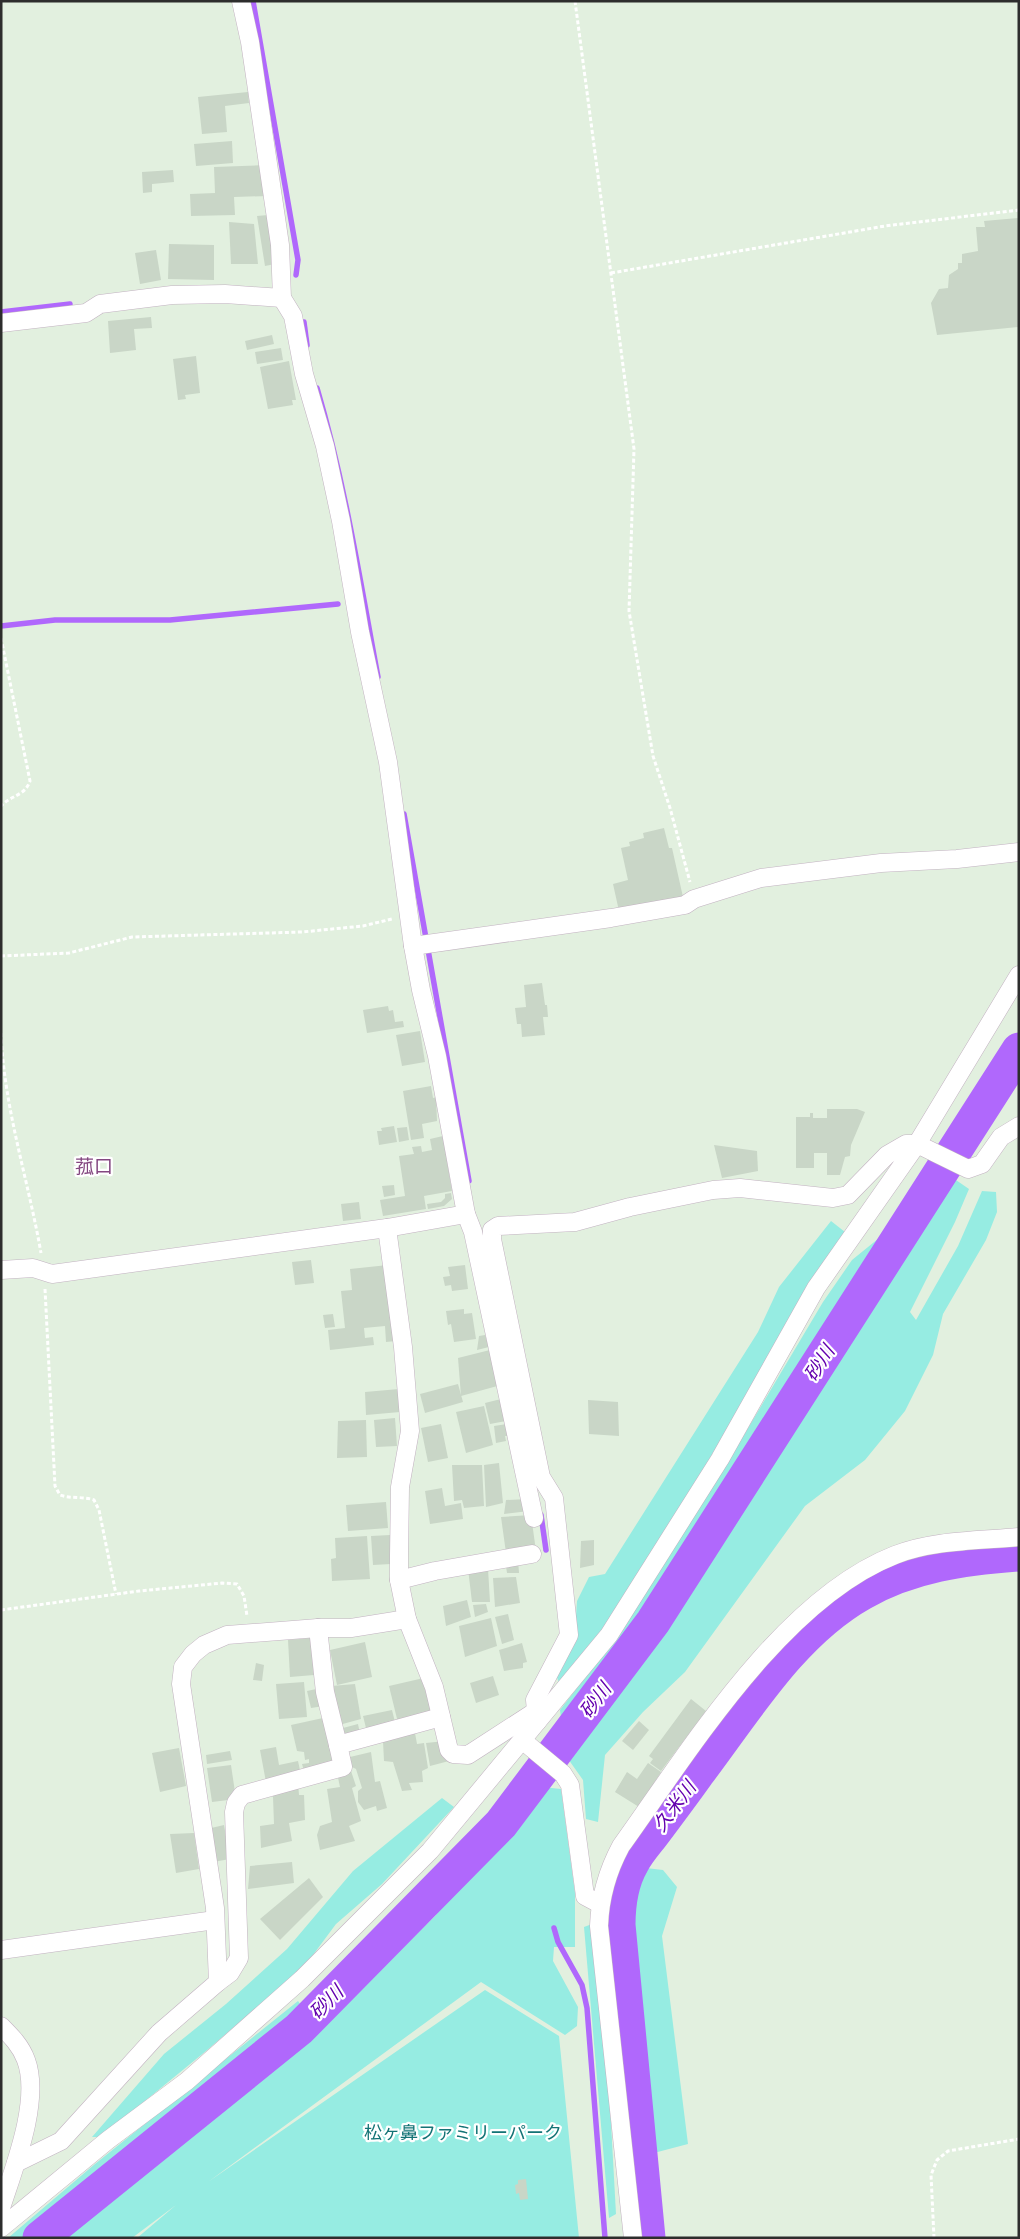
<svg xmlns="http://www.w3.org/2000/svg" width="1020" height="2239" viewBox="0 0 1020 2239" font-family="'Sofia Sans Condensed','Noto Sans JP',sans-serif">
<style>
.green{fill:#96ece2}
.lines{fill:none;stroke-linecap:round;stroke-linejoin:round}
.stream{stroke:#b068fc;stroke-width:5.5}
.river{stroke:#b068fc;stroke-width:35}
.building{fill:#c9d6c7}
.minor-casing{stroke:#c2b2c1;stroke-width:19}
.path{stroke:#fff;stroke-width:3;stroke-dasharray:4 2.5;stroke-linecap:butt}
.minor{stroke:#fff;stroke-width:18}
.labels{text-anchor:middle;stroke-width:4.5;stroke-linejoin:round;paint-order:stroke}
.park-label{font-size:18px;fill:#137375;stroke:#fff}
.neighbourhood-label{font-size:19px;fill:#844781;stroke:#fff}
.water-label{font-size:19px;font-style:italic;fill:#6300ae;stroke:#fff}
</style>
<rect width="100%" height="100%" fill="#e2f0df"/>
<g class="green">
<path d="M953 1178 969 1189 955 1222 910 1312 916 1320 958 1246 982 1191 996 1192 997 1212 986 1240 943 1314 933 1355 905 1411 865 1460 805 1506 685 1672 643 1712 605 1755 598 1822 586 1819 583 1780 566 1756 560 1710 622 1630 729 1460 823 1302 852 1260Z"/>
<path d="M831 1221 845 1232 713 1457 599 1635 560 1685 556 1675 575 1631 577 1601 589 1577 605 1574 758 1332 779 1287Z"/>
<path d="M542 1787 561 1789 575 1893V1947H554L553 1961 578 2007 577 2026 565 2035 481 1982 208 2182 485 1990 559 2036 579 2238H137L176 2205 132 2238H8L95 2164 298 2001 319 2030 435 1916 530 1798Z"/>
<path d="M442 1798 454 1807 382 1884 336 1924 304 1967 206 2051 101 2137H92L164 2054 226 2004 287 1949 353 1871Z"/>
<path d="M646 1868 663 1870 677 1887 662 1936 688 2144 650 2154 623 1921 632 1886Z"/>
<path d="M592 1924 609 2087 616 2214 609 2218 584 1927Z"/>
</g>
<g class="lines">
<g class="stream">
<path d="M253 1 298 260 296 275"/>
<path d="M1 312 70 304"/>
<path d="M304 322 307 345"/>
<path d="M317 388C345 483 360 580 378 677"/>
<path d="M1 626 55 620H170L338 604"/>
<path d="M404 814 469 1181"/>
<path d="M541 1515 546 1550"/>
<path d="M554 1928 558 1942 582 1985 587 2008 605 2238"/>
</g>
<g class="river">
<path d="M40 2238 299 2029 501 1824 653 1622 1019 1050"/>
<path d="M648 2238 618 1925C618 1904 621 1882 632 1863 637 1853 645 1844 652 1835 667 1815 682 1795 697 1774 745 1711 791 1633 862 1593 911 1565 964 1558 1019 1554"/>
</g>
</g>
<g class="building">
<path d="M248 92 249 103 225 106 227 132 202 134 198 97Z"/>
<path d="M232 141 233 163 196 166 194 144Z"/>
<path d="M266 165 268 196 234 197 235 215 191 216 190 194 215 193 214 167Z"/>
<path d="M173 170 174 182 152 184V192L143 193 142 172Z"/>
<path d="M268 215 275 264 265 266 257 216Z"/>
<path d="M1019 218V327L937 335 931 303 939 289 948 288 949 275 958 269V263H962V254L978 251 976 227H985L984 221Z"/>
<path d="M229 222 254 224 258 264H231Z"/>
<path d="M169 244 214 245V280L168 279Z"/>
<path d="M156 250 161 280 140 284 135 253Z"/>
<path d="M151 317 152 328 134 329 136 350 110 353 108 321Z"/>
<path d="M272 335 274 344 247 350 245 341Z"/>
<path d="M281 348 283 360 257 364 255 352Z"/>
<path d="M196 356 200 393 185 395 186 399 178 400 173 359Z"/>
<path d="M289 361 296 400H292L293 405 268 409 260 367Z"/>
<path d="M664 828 669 848H672L683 897 619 911 613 884 628 880 621 848 630 846 629 842 644 838 643 833Z"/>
<path d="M542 983 545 1005H547L548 1017H543L545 1035 522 1037 521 1024H517L515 1008 526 1007 524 985Z"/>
<path d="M388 1006 389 1011 393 1010 395 1022 403 1021 404 1027 367 1033 363 1010Z"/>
<path d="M420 1031 425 1062 402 1066 396 1035Z"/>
<path d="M431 1086 433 1098 436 1097 437 1121 422 1124 424 1138 411 1140 403 1091Z"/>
<path d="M827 1109H857L865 1112 851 1145 850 1156 845 1157 840 1175H827V1153H814V1168H796V1117H810V1113H813V1118H827Z"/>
<path d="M394 1126 397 1142 379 1145 377 1131H382L381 1128Z"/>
<path d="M407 1127 409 1140 399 1142 397 1128Z"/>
<path d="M443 1136 452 1191 424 1196 426 1209 383 1216 380 1200 405 1196 399 1156 414 1154 412 1147 421 1146 422 1152 432 1150 430 1139Z"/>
<path d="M714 1145 757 1151 758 1171 722 1178Z"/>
<path d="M394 1185 395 1195 384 1197 382 1186Z"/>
<path d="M451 1193 452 1199 444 1206 428 1209 427 1204 441 1202 445 1198V1194Z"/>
<path d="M359 1202 361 1219 343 1221 341 1204Z"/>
<path d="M311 1260 314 1283 295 1285 292 1262Z"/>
<path d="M388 1265 396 1341 386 1342 385 1326 364 1328 365 1338 373 1337 374 1345 330 1350 328 1330 345 1328 341 1291 352 1290 350 1269Z"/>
<path d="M465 1265 468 1289 452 1291 451 1285 445 1286 443 1277 450 1276 448 1267Z"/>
<path d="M464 1309V1314L472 1313 476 1339 454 1342 451 1324 448 1325 446 1311Z"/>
<path d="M333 1314 335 1327 325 1328 323 1315Z"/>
<path d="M485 1335 489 1347 477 1350 479 1336Z"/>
<path d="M494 1349 501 1385 461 1396 458 1358Z"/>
<path d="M458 1384 463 1402 425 1413 420 1394Z"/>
<path d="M399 1389 400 1412 366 1415 365 1392Z"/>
<path d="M501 1399 506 1421 490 1424 485 1403Z"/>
<path d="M588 1400 618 1402 619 1436 589 1434Z"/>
<path d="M484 1406 493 1445 466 1453 456 1412Z"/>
<path d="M395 1418 397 1446 376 1447 374 1420Z"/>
<path d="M366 1420 367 1457 337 1458 338 1421Z"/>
<path d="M441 1424 448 1458 428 1462 421 1428Z"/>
<path d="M507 1424 510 1436H505L506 1441 496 1443 494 1426Z"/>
<path d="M499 1463 503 1503 486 1507 484 1465Z"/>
<path d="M452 1465H482L484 1506 464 1508 462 1500 454 1501Z"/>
<path d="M442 1488 445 1506 461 1503 463 1519 430 1524 425 1491Z"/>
<path d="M528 1499 529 1511 504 1514 506 1500Z"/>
<path d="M386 1502 388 1528 348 1531 346 1505Z"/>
<path d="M531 1515 536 1551 506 1553 501 1517Z"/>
<path d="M390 1535 391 1564 373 1565 371 1536Z"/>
<path d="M367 1536 370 1579 332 1581 331 1559 336 1558 335 1538Z"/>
<path d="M594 1540V1565L580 1568 581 1541Z"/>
<path d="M518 1559 519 1573H507L505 1560Z"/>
<path d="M468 1569H488L490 1602H472Z"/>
<path d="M516 1577 520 1603 495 1607 493 1578Z"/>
<path d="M467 1600 471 1617 446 1626 443 1606Z"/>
<path d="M486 1604 488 1612 475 1617 473 1605Z"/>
<path d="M508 1614 514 1640 502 1644 495 1617Z"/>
<path d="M491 1618 497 1646 465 1657 459 1626Z"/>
<path d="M311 1638 314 1675 290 1677 288 1640Z"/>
<path d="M365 1642 372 1677 337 1685 330 1650Z"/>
<path d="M522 1643 527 1662 523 1663V1668L504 1671 499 1650Z"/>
<path d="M256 1663 264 1665 262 1681 253 1680Z"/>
<path d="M493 1676 499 1695 476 1703 470 1683Z"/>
<path d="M428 1677 435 1715 398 1723 389 1686Z"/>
<path d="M304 1682 307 1717 279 1719 276 1684Z"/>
<path d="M355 1684 361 1719 339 1725 331 1686Z"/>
<path d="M321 1688 324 1706 311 1708 307 1691Z"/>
<path d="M691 1699 706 1711 661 1771 650 1763 653 1759 649 1756Z"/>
<path d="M392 1710 396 1726 367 1732 363 1716Z"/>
<path d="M323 1718 336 1766 304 1771 302 1764 309 1763V1759L305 1760 304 1752 297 1751 291 1725Z"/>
<path d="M639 1721 649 1730 633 1750 622 1741Z"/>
<path d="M358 1724 360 1734 343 1738V1728Z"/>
<path d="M415 1733 417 1744 424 1743 428 1768 422 1771 423 1782 409 1783 412 1790 402 1791 393 1762 384 1761 383 1741Z"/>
<path d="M445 1741 449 1761 430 1766 426 1743Z"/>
<path d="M276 1747 279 1765 298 1761 301 1775 266 1782 260 1750Z"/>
<path d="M179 1748 186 1786 160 1792 152 1753Z"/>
<path d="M230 1751 232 1760 207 1764 206 1755Z"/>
<path d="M371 1752 375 1782 380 1781 387 1808 377 1811 376 1806 364 1810 358 1802V1791L362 1788 356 1769 352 1767 350 1757Z"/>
<path d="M648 1763 661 1772 639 1807 615 1792 627 1772 637 1779Z"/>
<path d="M231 1765 236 1799 212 1802 207 1768Z"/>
<path d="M351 1771 356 1786 352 1788 361 1821 349 1826 355 1841 320 1850 317 1835 320 1826 332 1822 327 1789 340 1787 337 1773Z"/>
<path d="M298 1783 299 1795H304L305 1820 289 1823 292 1841 261 1848 260 1826 274 1824 273 1797 269 1791Z"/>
<path d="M224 1825 230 1859 213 1862 207 1829Z"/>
<path d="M194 1833 199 1869 176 1873 170 1834Z"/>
<path d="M292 1862 294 1883 248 1889 250 1866Z"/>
<path d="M309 1878 323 1897 280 1940 260 1919Z"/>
<path d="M526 2179 528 2199 520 2200 519 2193 516 2194 515 2185 518 2184V2180Z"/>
</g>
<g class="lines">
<defs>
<g id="minor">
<path d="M1 323 86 313 100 304 172 295 225 294 282 298"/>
<path d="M413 946 611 918 685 905 694 899 761 878 881 863 957 859 1019 852"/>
<path d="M466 1214 473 1232 534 1518"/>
<path d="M1 1270 33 1268 52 1274 387 1228"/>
<path d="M399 1580 435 1571 532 1554"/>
<path d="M407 1619 434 1687 449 1750 453 1754 468 1755 536 1711"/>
<path d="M318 1628 325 1692 338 1745"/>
<path d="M537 1722 535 1700 569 1635 554 1498 541 1477 492 1239V1230L498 1226 575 1222 630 1207 713 1190 740 1188 833 1198 848 1195 887 1155 906 1144H917L968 1169 982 1164 1001 1137 1019 1126"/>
<path d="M522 1740 563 1774 570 1785 585 1896 600 1904"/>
<path d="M1 1950 215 1920"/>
<path d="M218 1982 230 1973 239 1958 234 1812 236 1803 242 1795 343 1767 338 1745 441 1717"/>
<path d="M1 2026C11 2036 21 2046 26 2060 41 2100 14 2168 1 2208"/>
<path d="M16 2163 61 2141 159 2033 218 1982 215 1908 181 1684 183 1667 193 1654 204 1645 227 1635 318 1628H351L407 1619 399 1580V1556L400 1487 410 1431 403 1347 387 1228 466 1214 437 1056 421 990 413 946 388 762 360 632 341 521 325 446 304 374 293 316 282 298 280 245 250 42 241 1"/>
<path d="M1 2228 108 2140 187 2081 302 1979 430 1851 609 1635 720 1459 816 1288 917 1144 1019 975"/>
<path d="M633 2238 599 1926C600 1897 607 1872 621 1846 690 1750 782 1599 895 1555 934 1540 978 1541 1019 1537"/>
</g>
</defs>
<use href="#minor" class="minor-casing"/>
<g class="path">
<path d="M575 1 634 449 629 611 653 756 670 808 690 882"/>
<path d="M611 273 885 226 1019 210"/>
<path d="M1 638 30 781C25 796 11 795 1 806"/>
<path d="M1 956 69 953 132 937 302 932 363 926 392 919"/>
<path d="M1 1033C4 1108 28 1179 41 1253"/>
<path d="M45 1289 55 1486 60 1495C71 1499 83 1496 94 1500L99 1510 116 1594"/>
<path d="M1 1610 139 1591 222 1583 237 1584 244 1596 247 1616"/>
<path d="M934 2238 931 2175 937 2160 948 2151 1019 2139"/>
</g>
<use href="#minor" class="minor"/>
</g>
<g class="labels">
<g class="park-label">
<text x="463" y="2139">松ヶ鼻ファミリーパーク</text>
</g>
<g class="neighbourhood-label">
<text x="94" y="1173">菰口</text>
</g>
<g class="water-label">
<text transform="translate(819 1363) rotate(-57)" y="7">砂川</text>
<text transform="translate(595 1700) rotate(-53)" y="7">砂川</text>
<text transform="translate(674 1806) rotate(-53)" y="7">久米川</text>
<text transform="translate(326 2002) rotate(-45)" y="7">砂川</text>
</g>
</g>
<rect width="1020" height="2239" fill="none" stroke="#2d2d2d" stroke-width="5"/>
</svg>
